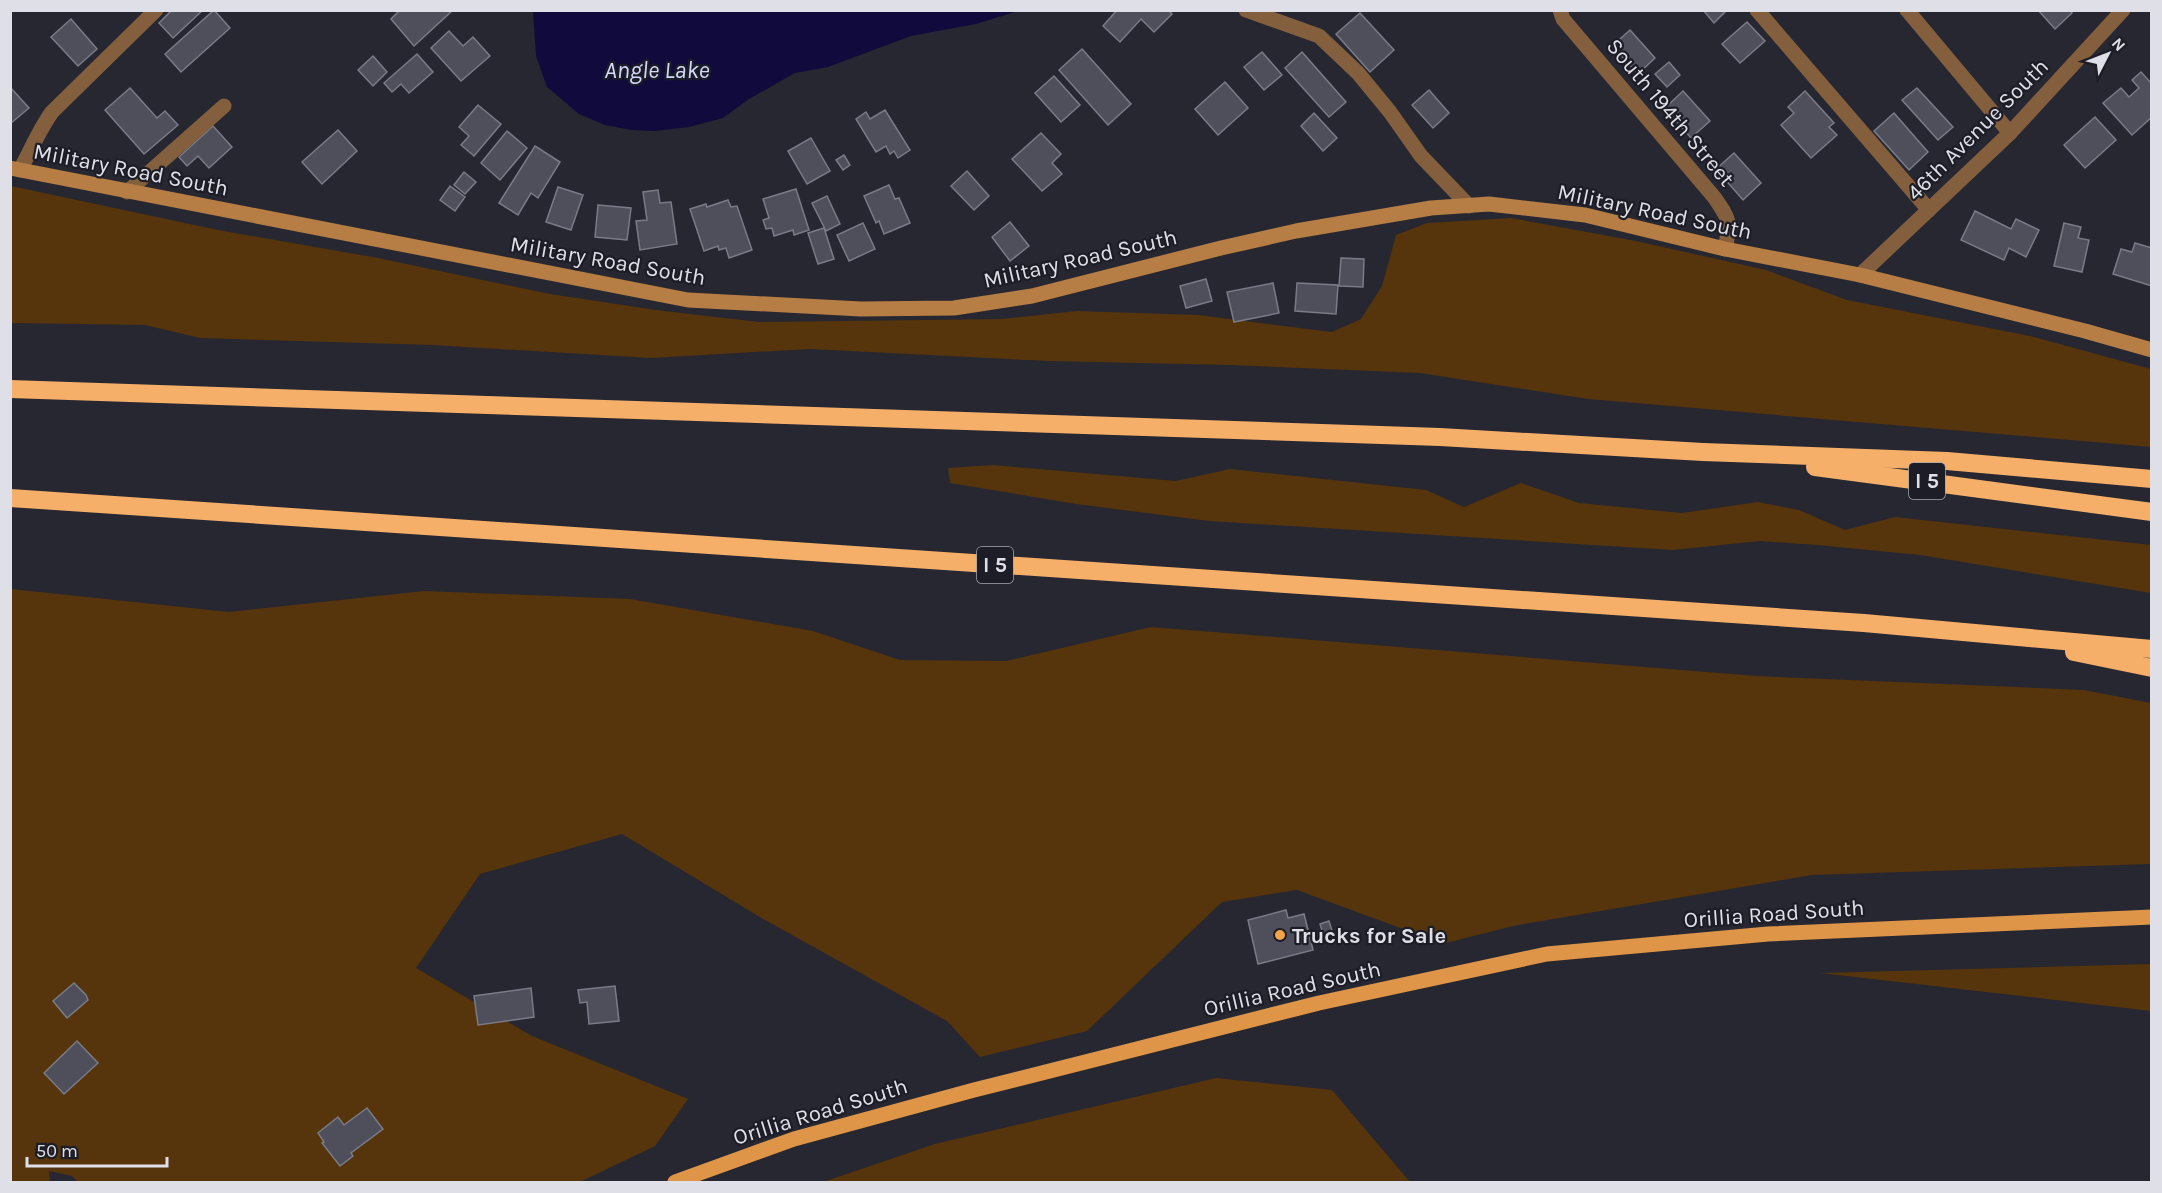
<svg xmlns="http://www.w3.org/2000/svg" width="2162" height="1193" viewBox="0 0 2162 1193" font-family="Karla,sans-serif">
<style>
.green{fill:#56340c}
.water{fill:#100b3c}
.building{fill:#4e4f5a;stroke:#797b87;stroke-width:1.5}
.lines{fill:none;stroke-linecap:round;stroke-linejoin:round}
.street{stroke:#835f3d;stroke-width:15}
.secondary{stroke:#b67d44;stroke-width:15}
.primary{stroke:#de9548;stroke-width:15}
.highway{stroke:#f6af69;stroke-width:18}
.poi-dot{fill:#f6a248;stroke:#1c1d27;stroke-width:2}
.labels{text-anchor:middle;stroke-width:4.5;stroke-linejoin:round;paint-order:stroke}
.shield{fill:#1c1d27;stroke:#a4a6ad;stroke-width:1.5}
.shield-label{font-size:21px;font-weight:bold;fill:#dfe0e7}
.street-label{font-size:22px;fill:#dfe0e7;stroke:#1c1d27}
.poi-label{font-size:22px;font-weight:bold;fill:#dfe0e7;stroke:#1c1d27;text-anchor:start}
.water-label{font-size:24px;font-style:italic;fill:#d4d9fb;stroke:#1c1d27}
</style>
<rect width="100%" height="100%" fill="#262731"/>
<g class="green">
<path d="M11 186 218 230 378 258 550 294 656 310 759 322 1001 319 1077 311 1198 315 1332 332 1361 319 1382 286 1396 235 1427 223 1511 218 1636 241 1766 270 1847 300 2030 336 2151 369V447L1588 399 1420 373 1230 365 1048 361 810 349 651 358 432 345 200 338 145 325 11 323Z"/>
<path d="M993 465 1176 481 1230 469 1426 490 1464 507 1521 483 1579 503 1682 513 1758 502 1799 510 1845 530 1895 517 2151 545V593L1920 555 1817 545 1760 541 1673 550 1209 521 1076 504 950 483 948 468Z"/>
<path d="M11 589 229 612 424 591 630 599 813 631 900 660 1006 661 1151 627 1757 676 2084 690 2151 703V864L1812 875 1513 926 1442 944 1438 939 1433 940 1297 890 1222 902 1087 1031 980 1057 947 1021 765 920 622 834 480 874 416 968 532 1036 688 1099 655 1146 580 1182H78L72 1176 49 1171 50 1182H11Z"/>
<path d="M2151 964V1011L1820 973Z"/>
<path d="M1216 1078 1332 1090 1410 1182H823L935 1144Z"/>
</g>
<path class="water" d="M533 11V10L1018 11 976 24 911 36 828 67 795 73 749 99 723 118 689 127 655 131 632 130 605 125 579 114 547 87 536 56Z"/>
<g class="building">
<path d="M172 10H203L173 38 159 23Z"/>
<path d="M214 10 230 28 181 72 165 54Z"/>
<path d="M400 10H453L414 46 391 19Z"/>
<path d="M1117 10H1168L1172 14 1154 32 1141 19 1120 42 1103 26Z"/>
<path d="M1703 10H1727L1714 23Z"/>
<path d="M2038 10H2070L2072 13 2055 29Z"/>
<path d="M1360 13 1394 50 1370 72 1336 34Z"/>
<path d="M71 19 97 49 78 66 51 37Z"/>
<path d="M1747 22 1765 41 1740 63 1722 44Z"/>
<path d="M1630 30 1655 58 1638 74 1612 46Z"/>
<path d="M449 31 463 46 473 37 490 56 461 81 431 48Z"/>
<path d="M1082 49 1131 104 1108 125 1059 70Z"/>
<path d="M1262 52 1282 75 1264 90 1244 67Z"/>
<path d="M1302 52 1346 102 1329 117 1285 68Z"/>
<path d="M417 54 433 72 409 93 401 84 392 92 384 83Z"/>
<path d="M373 56 387 72 373 86 358 70Z"/>
<path d="M1669 62 1680 75 1667 87 1655 74Z"/>
<path d="M2141 72 2152 84V117L2132 135 2103 103 2121 88 2129 97 2139 88 2132 80Z"/>
<path d="M1054 76 1080 105 1061 122 1035 93Z"/>
<path d="M1225 82 1248 108 1218 135 1195 109Z"/>
<path d="M10 87 29 108 10 124Z"/>
<path d="M130 88 157 118 165 111 178 125 144 154 105 110Z"/>
<path d="M1917 88 1953 127 1938 140 1902 100Z"/>
<path d="M1429 90 1449 113 1433 128 1412 105Z"/>
<path d="M1683 91 1710 121 1691 138 1665 108Z"/>
<path d="M1805 91 1834 123 1829 127 1837 135 1811 158 1781 125 1794 113 1788 107Z"/>
<path d="M478 105 501 124 474 156 461 145 469 136 459 127Z"/>
<path d="M885 110 910 150 898 158 894 151 890 154 886 146 876 152 856 119 866 112 870 119Z"/>
<path d="M1314 113 1337 138 1323 151 1301 126Z"/>
<path d="M1894 113 1928 152 1909 170 1874 131Z"/>
<path d="M2095 117 2116 140 2085 168 2064 145Z"/>
<path d="M213 126 232 147 209 168 198 156 187 166 179 157Z"/>
<path d="M338 130 357 151 322 184 302 162Z"/>
<path d="M507 131 527 148 500 180 481 163Z"/>
<path d="M1041 133 1061 154 1052 163 1062 174 1042 191 1012 159Z"/>
<path d="M811 138 830 171 807 184 788 151Z"/>
<path d="M535 146 560 162 538 198 531 193 518 215 499 203Z"/>
<path d="M1734 153 1761 183 1743 200 1716 169Z"/>
<path d="M844 155 850 165 843 170 836 160Z"/>
<path d="M967 171 989 196 974 210 951 186Z"/>
<path d="M464 172 476 182 465 194 454 185Z"/>
<path d="M889 185 895 199 899 198 910 223 884 234 879 221 876 223 864 196Z"/>
<path d="M450 186 465 197 455 211 440 200Z"/>
<path d="M558 187 583 195 571 230 546 222Z"/>
<path d="M796 189 809 230 794 235 793 230 774 236 772 228 766 229 763 220 769 218 763 199Z"/>
<path d="M658 190 660 203 671 202 677 244 640 250 636 221 647 220 643 192Z"/>
<path d="M827 196 840 224 826 231 812 203Z"/>
<path d="M728 200 731 207 737 206 752 250 729 258 726 248 719 250 718 246 704 251 690 209 706 204 707 207Z"/>
<path d="M598 205 631 208 627 240 595 237Z"/>
<path d="M1975 211 2011 229 2016 219 2039 230 2026 257 2009 248 2004 260 1961 240Z"/>
<path d="M1010 222 1029 246 1010 261 992 237Z"/>
<path d="M863 223 875 249 849 261 837 235Z"/>
<path d="M2064 223 2081 227 2078 238 2089 240 2082 272 2054 266Z"/>
<path d="M824 228 834 259 818 264 808 233Z"/>
<path d="M2135 243 2152 248V286L2113 274 2121 249 2132 252Z"/>
<path d="M1341 258 1364 259 1363 287 1339 286Z"/>
<path d="M1206 279 1212 301 1186 308 1180 286Z"/>
<path d="M1273 283 1279 313 1234 322 1227 292Z"/>
<path d="M1297 283 1338 285 1336 314 1295 311Z"/>
<path d="M1286 910 1288 918 1304 914 1313 950 1258 964 1248 920Z"/>
<path d="M1329 921 1333 934 1324 937 1320 924Z"/>
<path d="M74 983 86 995 88 1000 67 1018 53 1001Z"/>
<path d="M615 986 619 1021 589 1024 587 1002 580 1003 578 990Z"/>
<path d="M531 988 534 1017 478 1025 474 996Z"/>
<path d="M77 1041 98 1063 64 1094 44 1073Z"/>
<path d="M367 1108 383 1129 351 1153 353 1156 340 1166 322 1143 324 1142 318 1133 338 1117 344 1125Z"/>
</g>
<g class="lines">
<g class="street">
<path d="M1246 10 1319 36 1358 73 1390 112 1421 156 1469 206"/>
<path d="M1560 10 1563 19 1714 197C1730 220 1731 221 1725 249"/>
<path d="M1757 10 1929 210"/>
<path d="M1907 10 2010 133"/>
<path d="M20 170C31 150 39 130 52 112L156 10"/>
<path d="M127 192 224 106"/>
<path d="M1860 275 2010 133 2123 10"/>
</g>
<path class="secondary" d="M10 168 688 300 861 309 954 308 1032 296 1221 248 1296 231 1431 208 1489 204 1585 215 1725 249 1860 275 2085 331 2152 350"/>
<path class="primary" d="M675 1182 794 1139 974 1090 1319 1003 1547 954 1768 934 2152 917"/>
<g class="highway">
<path d="M10 389 1440 437 1703 452 1947 461 2152 479"/>
<path d="M1815 467 2152 512"/>
<path d="M10 498 1864 623 2152 649"/>
<path d="M2074 652 2152 668"/>
</g>
</g>
<circle class="poi-dot" cx="1280" cy="935" r="6"/>
<g class="labels">
<g class="shield">
<rect x="1909" y="463" width="36" height="36" rx="4.5"/>
<rect x="977" y="547" width="36" height="36" rx="4.5"/>
</g>
<g class="shield-label">
<text x="1927" y="488">I 5</text>
<text x="995" y="572">I 5</text>
</g>
<g class="street-label">
<text transform="translate(1671 112) rotate(50)" y="8">South 194th Street</text>
<text transform="translate(1977 129) rotate(-45)" y="8">46th Avenue South</text>
<text transform="translate(131 169) rotate(11)" y="8">Military Road South</text>
<text transform="translate(1655 211) rotate(12)" y="8">Military Road South</text>
<text transform="translate(1080 258) rotate(-13)" y="8">Military Road South</text>
<text transform="translate(608 260) rotate(10)" y="8">Military Road South</text>
<text transform="translate(1774 913) rotate(-4)" y="8">Orillia Road South</text>
<text transform="translate(1292 988) rotate(-13)" y="8">Orillia Road South</text>
<text transform="translate(820 1111) rotate(-17)" y="8">Orillia Road South</text>
</g>
<g class="poi-label">
<text x="1292" y="943">Trucks for Sale</text>
</g>
<g class="water-label">
<text x="657" y="78">Angle Lake</text>
</g>
</g>
<rect width="2162" height="1193" fill="none" stroke="#dfe0e7" stroke-width="24"/>
<g transform="translate(2108 54) rotate(48)" stroke="#1c1d27" stroke-width="4.5" paint-order="stroke">
<path d="M0-4.5L10 22L0 15L-10 22Z" fill="#dfe0e7"/>
<text y="-9" font-size="16" font-weight="bold" text-anchor="middle" fill="#dfe0e7">N</text>
</g>
<path d="M27 1157v9h140v-9" fill="none" stroke="#dfe0e7" stroke-width="3"/>
<text x="36" y="1157" font-size="18" fill="#dfe0e7" stroke="#1c1d27" stroke-width="4.5" paint-order="stroke">50 m</text>
</svg>
